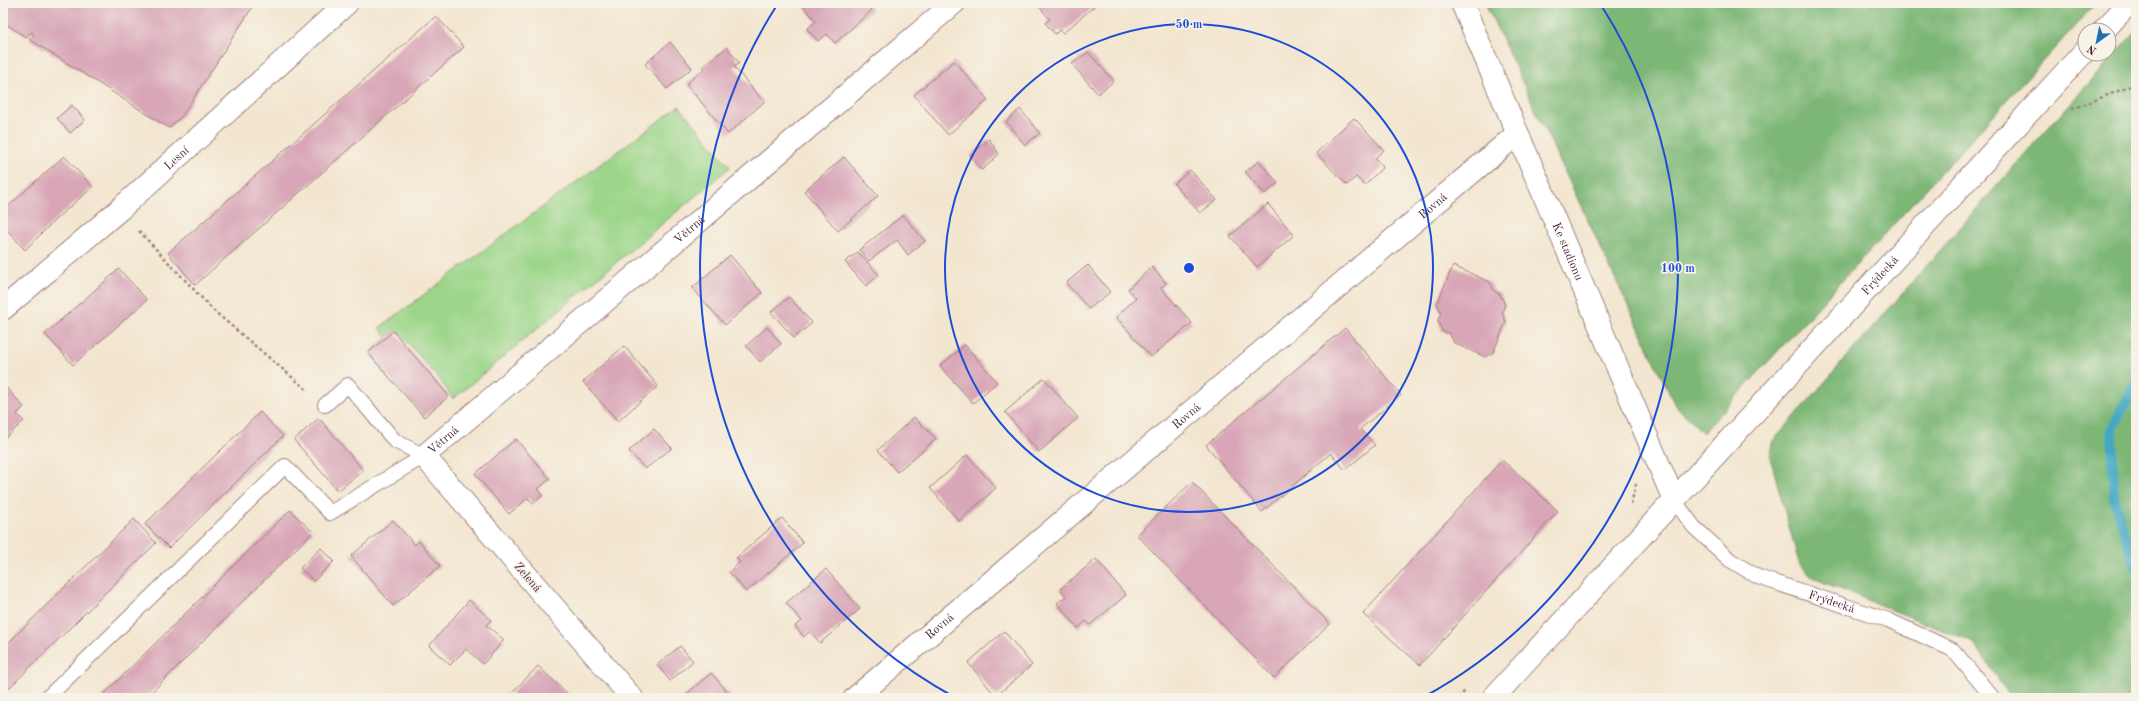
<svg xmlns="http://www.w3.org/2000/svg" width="2139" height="701" viewBox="0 0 2139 701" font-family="'Old Standard TT',serif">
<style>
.green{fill:#9cd68a;stroke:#737a5a}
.forest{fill:#7db776;stroke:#646b50}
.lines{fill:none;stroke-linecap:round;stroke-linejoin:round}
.stream{stroke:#43a8c3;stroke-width:10}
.building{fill:#d8a6b7}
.lane-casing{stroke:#9e827e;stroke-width:16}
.street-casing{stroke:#9e827e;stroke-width:24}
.secondary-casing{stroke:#9e827e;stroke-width:24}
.path{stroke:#9e827e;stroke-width:2.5;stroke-dasharray:3 3;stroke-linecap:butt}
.lane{stroke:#fff;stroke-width:14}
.street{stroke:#fff;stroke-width:22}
.secondary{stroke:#fff;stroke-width:22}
.ring{fill:none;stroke:#1d4ed8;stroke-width:2}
.labels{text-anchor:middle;stroke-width:3.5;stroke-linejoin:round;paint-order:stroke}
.street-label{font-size:12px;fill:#4a1f2b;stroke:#f7f3e8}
.centre{fill:#1d4ed8;stroke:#f7f3e8;stroke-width:2}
.ring-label{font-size:12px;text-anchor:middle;font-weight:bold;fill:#1d4ed8;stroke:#f7f3e8;stroke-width:3.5;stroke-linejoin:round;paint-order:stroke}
</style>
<rect width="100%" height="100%" fill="#f7f3e8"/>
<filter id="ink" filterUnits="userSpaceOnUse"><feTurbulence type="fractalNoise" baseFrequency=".025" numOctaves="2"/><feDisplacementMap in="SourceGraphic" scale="8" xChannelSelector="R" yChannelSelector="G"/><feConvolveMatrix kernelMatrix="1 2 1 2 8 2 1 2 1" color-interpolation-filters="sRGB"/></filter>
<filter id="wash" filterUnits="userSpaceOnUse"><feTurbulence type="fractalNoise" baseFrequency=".012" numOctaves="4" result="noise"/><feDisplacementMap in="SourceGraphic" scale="16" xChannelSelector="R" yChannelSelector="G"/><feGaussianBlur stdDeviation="0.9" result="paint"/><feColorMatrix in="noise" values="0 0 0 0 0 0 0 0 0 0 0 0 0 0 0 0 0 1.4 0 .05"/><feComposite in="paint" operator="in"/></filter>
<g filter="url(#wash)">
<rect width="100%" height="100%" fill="#f3e6d0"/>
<path class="green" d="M679 106 730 167 453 399 441 381 397 330 388 338 379 328Z"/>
<g class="forest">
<path d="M1485 3H2096L1703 433 1675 405Z"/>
<path d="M2136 31V698H2011L1974 643 1813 578 1799 563 1770 457 1774 440 2030 148Z"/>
</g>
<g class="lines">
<path class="stream" d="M2136 383 2112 429 2114 499 2136 570"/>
</g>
<g id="blocks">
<g class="building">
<path d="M3 3H255L182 116 169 128 29 39 34 35 32 32 26 37 3 22Z"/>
<path d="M806 3H867L872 10 835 43 827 34 818 41 807 29 816 21 803 6Z"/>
<path d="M1036 3H1098L1063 33 1060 30 1055 34 1045 23 1050 19Z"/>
<path d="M436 16 464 47 195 285 168 253Z"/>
<path d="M670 42 692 68 667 89 645 64Z"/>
<path d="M727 47 739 63 734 67 764 102 728 134 686 84 705 68 703 66Z"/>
<path d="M1088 52 1114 81 1098 94 1072 64Z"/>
<path d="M954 61 988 100 948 135 914 95Z"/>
<path d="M72 105 85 120 70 133 57 118Z"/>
<path d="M1020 109 1040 133 1025 145 1006 122Z"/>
<path d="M1354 118 1384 150 1375 158 1383 167 1365 185 1356 177 1347 185 1316 153Z"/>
<path d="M989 139 999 154 982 170 970 156Z"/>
<path d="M64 156 93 187 58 217 25 250 3 225V211Z"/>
<path d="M844 157 878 196 838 231 804 191Z"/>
<path d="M1259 161 1278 183 1265 194 1245 172Z"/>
<path d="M1190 170 1217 200 1200 213 1174 184Z"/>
<path d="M1268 204 1294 235 1257 267 1230 236Z"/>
<path d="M903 215 925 241 908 255 897 240 869 261 859 250Z"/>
<path d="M858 252 879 275 866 286 845 262Z"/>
<path d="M730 255 762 293 725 325 692 288Z"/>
<path d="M1088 265 1110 292 1089 309 1066 283Z"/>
<path d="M1453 266 1490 282 1494 291 1500 294 1505 305 1502 312 1506 322 1493 353 1485 357 1454 343 1450 334 1442 331 1438 320 1441 313 1437 303Z"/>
<path d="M1152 267 1166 283 1161 288 1192 323 1151 357 1116 317 1136 298 1128 289Z"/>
<path d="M119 269 147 300 73 365 45 334Z"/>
<path d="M789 297 812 323 794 338 771 312Z"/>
<path d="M767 327 781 344 760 362 746 346Z"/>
<path d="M1345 328 1401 395 1360 429 1375 445 1345 470 1331 453 1262 512 1206 445Z"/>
<path d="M393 331 449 396 424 417 368 353Z"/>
<path d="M965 345 997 382 973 403 940 366Z"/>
<path d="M624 346 658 386 618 421 583 382Z"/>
<path d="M1044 378 1078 418 1039 452 1005 412Z"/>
<path d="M3 384 24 407 17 414 24 421 3 440Z"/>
<path d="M260 412 283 436 169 548 145 524Z"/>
<path d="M914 417 936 439 897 472 878 450Z"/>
<path d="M319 418 363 470 338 491 294 440Z"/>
<path d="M654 429 672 448 645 469 629 451Z"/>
<path d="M516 439 550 479 538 489 543 495 533 504 528 498 509 514 475 474Z"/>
<path d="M967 455 996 488 959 521 930 488Z"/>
<path d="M1502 460 1558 511 1420 665 1363 614Z"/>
<path d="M1192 482 1330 624 1274 678 1137 535Z"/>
<path d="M290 510 313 532 215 629 146 698H100Z"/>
<path d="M782 518 803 543 746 592 729 572 740 562 736 558Z"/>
<path d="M134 519 156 543 3 694V648Z"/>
<path d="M393 520 415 545 419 541 440 566 393 606 351 556Z"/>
<path d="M321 548 334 561 314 581 300 568Z"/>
<path d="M1096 559 1126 595 1090 625 1086 621 1078 628 1057 603 1066 596 1060 589Z"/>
<path d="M826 569 860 609 820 643 810 631 804 637 795 626 802 621 786 603Z"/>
<path d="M469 600 491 620 486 625 504 640 483 664 466 649 450 665 429 646Z"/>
<path d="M1004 631 1032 665 996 696 968 663Z"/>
<path d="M680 646 693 661 670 681 657 665Z"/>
<path d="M538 666 572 698H507Z"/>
<path d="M711 673 733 698H682Z"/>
</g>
</g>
</g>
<g filter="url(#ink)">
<use href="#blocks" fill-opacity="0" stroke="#9e827e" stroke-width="1"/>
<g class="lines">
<defs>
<g id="lane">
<path d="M325 405 348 385 395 441 424 456"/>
<path id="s1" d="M1674 500 1694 527 1730 560 1758 577 1888 620 1953 650 1993 698"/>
<path d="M47 698 285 466 330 513 424 456"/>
</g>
<g id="street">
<path id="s2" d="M1462 3 1674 500"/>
<path id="s3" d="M3 309 119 210 347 3"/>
<path id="s4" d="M632 698 424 456 954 3"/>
<path id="s5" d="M855 698 1517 134"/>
</g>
<g id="secondary">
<path d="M2104 30 2129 3"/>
<path id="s6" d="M1493 698 2085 51"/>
</g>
</defs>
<use href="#lane" class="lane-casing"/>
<use href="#street" class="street-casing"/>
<use href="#secondary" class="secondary-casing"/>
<g class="path">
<path d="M2072 109 2136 84"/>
<path d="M139 231 214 311 306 389"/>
<path d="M1631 504 1636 484"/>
<path d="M1458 698 1466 690"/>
</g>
<use href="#lane" class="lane"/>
<use href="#street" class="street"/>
<use href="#secondary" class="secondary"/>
</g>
</g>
<g class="ring">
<circle cx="1189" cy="268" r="244"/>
<path d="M956 698A489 489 0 0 1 777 5M1601 5A489 489 0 0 1 1422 698"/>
</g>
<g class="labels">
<g class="street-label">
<text dy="4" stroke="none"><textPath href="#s3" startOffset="230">Lesní</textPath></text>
<text dy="4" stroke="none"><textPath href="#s5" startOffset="759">Rovná</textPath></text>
<text dy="4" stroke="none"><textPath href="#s4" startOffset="668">Větrná</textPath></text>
<text dy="4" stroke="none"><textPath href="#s2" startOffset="270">Ke stadionu</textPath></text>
<text dy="4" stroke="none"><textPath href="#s6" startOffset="573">Frýdecká</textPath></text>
<text dy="4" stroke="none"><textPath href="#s5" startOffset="435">Rovná</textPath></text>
<text dy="4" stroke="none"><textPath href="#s4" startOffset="344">Větrná</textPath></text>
<text transform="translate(528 577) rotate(49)" y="4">Zelená</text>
<text dy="4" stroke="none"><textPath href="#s1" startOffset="193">Frýdecká</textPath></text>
<text dy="4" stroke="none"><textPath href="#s5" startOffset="111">Rovná</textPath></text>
</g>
</g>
<circle cx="1189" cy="268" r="6" class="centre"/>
<g class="ring-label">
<text x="1189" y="28">50 m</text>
<text x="1678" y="272">100 m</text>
</g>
<rect width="2139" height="701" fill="none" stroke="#f7f3e8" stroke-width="16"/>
<g transform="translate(2097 42) rotate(213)"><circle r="19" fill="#f7f3e8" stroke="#b29e9c"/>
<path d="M0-3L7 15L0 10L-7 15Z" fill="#1f6fb2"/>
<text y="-6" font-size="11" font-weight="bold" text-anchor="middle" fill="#4a1f2b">N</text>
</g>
</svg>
